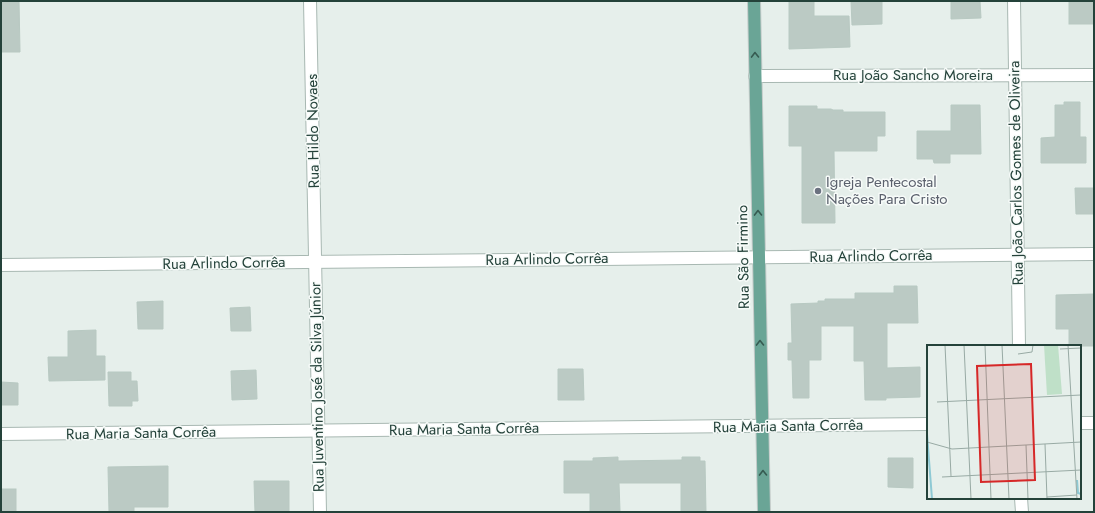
<svg xmlns="http://www.w3.org/2000/svg" width="1095" height="513" viewBox="0 0 1095 513" font-family="Jost,sans-serif">
<style>
.building{fill:#bbcac4;stroke:#b8c9c2}
.lines{fill:none;stroke-linecap:round;stroke-linejoin:round}
.street-casing{stroke:#a8b8b2;stroke-width:14}
.primary-casing{stroke:#c2cac8;stroke-width:14}
.street{stroke:#fff;stroke-width:12}
.primary{stroke:#6aa596;stroke-width:12}
.oneway{stroke:#365b51}
.worship-dot{fill:#6b7280;stroke:#f7fbf9;stroke-width:1.5}
.labels{text-anchor:middle;stroke-width:3;stroke-linejoin:round;paint-order:stroke}
.street-label{font-size:15px;fill:#24423a;stroke:#f7fbf9}
.worship-label{font-size:15px;fill:#5b616d;stroke:#f7fbf9;text-anchor:start}
.inset-river{fill:none;stroke:#8ec9d4;stroke-width:2}
.inset-road{fill:none;stroke:#98aaa4;stroke-width:1}
.view{fill:#d62828;fill-opacity:0.15;stroke:#d62828;stroke-width:2}
.inset-edge{fill:none;stroke:#24423a;stroke-width:2}
</style>
<rect width="100%" height="100%" fill="#e6efeb"/>
<g class="building">
<path d="M1 1H19L20 52H1Z"/>
<path d="M789 1H814V16H849L850 47 789 49Z"/>
<path d="M851 1H882V24L852 25Z"/>
<path d="M951 1H980L981 18 951 19Z"/>
<rect x="1069" y="1" width="25" height="23"/>
<path d="M1064 102H1080V137H1086V163H1041V138L1055 137V105H1064Z"/>
<path d="M951 105H980L981 154H950V163H934L933 159H917V131H951Z"/>
<path d="M789 106H817V109H831L833 110H843V112H885V136H877V151H834L835 223H802V146H789Z"/>
<path d="M1075 188H1094V214H1076Z"/>
<path d="M894 286H917L918 323H887V368L920 367V397L886 398V400H865L864 361H854V326H821V360H809V398H793L792 360H788V343H792L791 304 818 303V301H825V299H855V293H894Z"/>
<path d="M1094 294V346H1069V329H1056V295Z"/>
<path d="M163 301V329H138L137 302Z"/>
<path d="M250 307 251 331H231L230 308Z"/>
<path d="M96 330V356H105V380L49 381 48 357H68V331Z"/>
<path d="M558 369H583L584 400H558Z"/>
<path d="M256 370 257 399 232 400 231 371Z"/>
<path d="M108 372H131V381H137L138 401H132V406H109Z"/>
<path d="M1 382 18 383V405H1Z"/>
<path d="M618 457V461L682 460V457H700V461H705L706 512H681V483H619L620 511 590 512V493H564V461H593V458Z"/>
<path d="M888 458H913V488L888 487Z"/>
<path d="M168 466V507H134V512H109L108 467Z"/>
<path d="M254 481H289V512H255Z"/>
<rect x="1" y="489" width="15" height="23"/>
</g>
<g class="lines">
<defs>
<g id="street">
<path d="M310 1 320 512"/>
<path d="M1014 1 1019 346"/>
<path d="M755 76 1094 75"/>
<path d="M1 265 1094 254"/>
<path d="M1080 423H1094"/>
<path d="M1 434 928 424"/>
<path d="M1021 498 1022 512"/>
</g>
<path id="primary" d="M754 1 764 512"/>
</defs>
<use href="#street" class="street-casing"/>
<use href="#primary" class="primary-casing"/>
<use href="#street" class="street"/>
<use href="#primary" class="primary"/>
</g>
<defs><path id="oneway-chevron" d="M-2-3.5L2.5 0L-2 3.5" fill="none" stroke-width="1.6" stroke-linecap="round" stroke-linejoin="round"/></defs>
<g class="oneway">
<use href="#oneway-chevron" transform="translate(755 55) rotate(-91)"/>
<use href="#oneway-chevron" transform="translate(758 213) rotate(-91)"/>
<use href="#oneway-chevron" transform="translate(760 343) rotate(-91)"/>
<use href="#oneway-chevron" transform="translate(763 473) rotate(-91)"/>
</g>
<circle class="worship-dot" cx="818" cy="191" r="4"/>
<g class="labels">
<g class="street-label">
<text x="913" y="80">Rua João Sancho Moreira</text>
<text transform="translate(313 131) rotate(-91)" y="5">Rua Hildo Novaes</text>
<text transform="translate(1016 173) rotate(-91)" y="5">Rua João Carlos Gomes de Oliveira</text>
<text transform="translate(871 256) rotate(-1)" y="5">Rua Arlindo Corrêa</text>
<text transform="translate(743 257) rotate(-91)" y="5">Rua São Firmino</text>
<text transform="translate(547 259) rotate(-1)" y="5">Rua Arlindo Corrêa</text>
<text transform="translate(224 263) rotate(-1)" y="5">Rua Arlindo Corrêa</text>
<text transform="translate(317 387) rotate(-91)" y="5">Rua Juventino José da Silva Júnior</text>
<text transform="translate(788 426) rotate(-1)" y="5">Rua Maria Santa Corrêa</text>
<text transform="translate(464 429) rotate(-1)" y="5">Rua Maria Santa Corrêa</text>
<text transform="translate(141 433) rotate(-1)" y="5">Rua Maria Santa Corrêa</text>
</g>
<g class="worship-label">
<text x="826" y="187">Igreja Pentecostal<tspan x="826" dy="17">Nações Para Cristo</tspan></text>
</g>
</g>
<g transform="translate(927 345)">
<rect width="154" height="154" fill="#e6efeb"/>
<path d="M117 0H131L135 49 120 50Z" fill="#bfe0c8"/>
<path class="inset-river" d="M0 89 5 154M150 135 151 148 154 149"/>
<path class="inset-road" d="M18 0 24 131M37 0 44 154M58 0 64 154M75 0 82 154M141 0 150 154M133 4 154 3M91 9 105 7 106 0M10 57 154 50M0 97 25 104 154 97M118 99 120 154M99 100 101 154M15 132 154 125M120 152 150 150"/>
<path class="view" d="M104 19 108 135 54 137 50 21Z"/>
<rect width="154" height="154" class="inset-edge"/>
</g>
<rect width="1095" height="513" fill="none" stroke="#24423a" stroke-width="4"/>
</svg>
